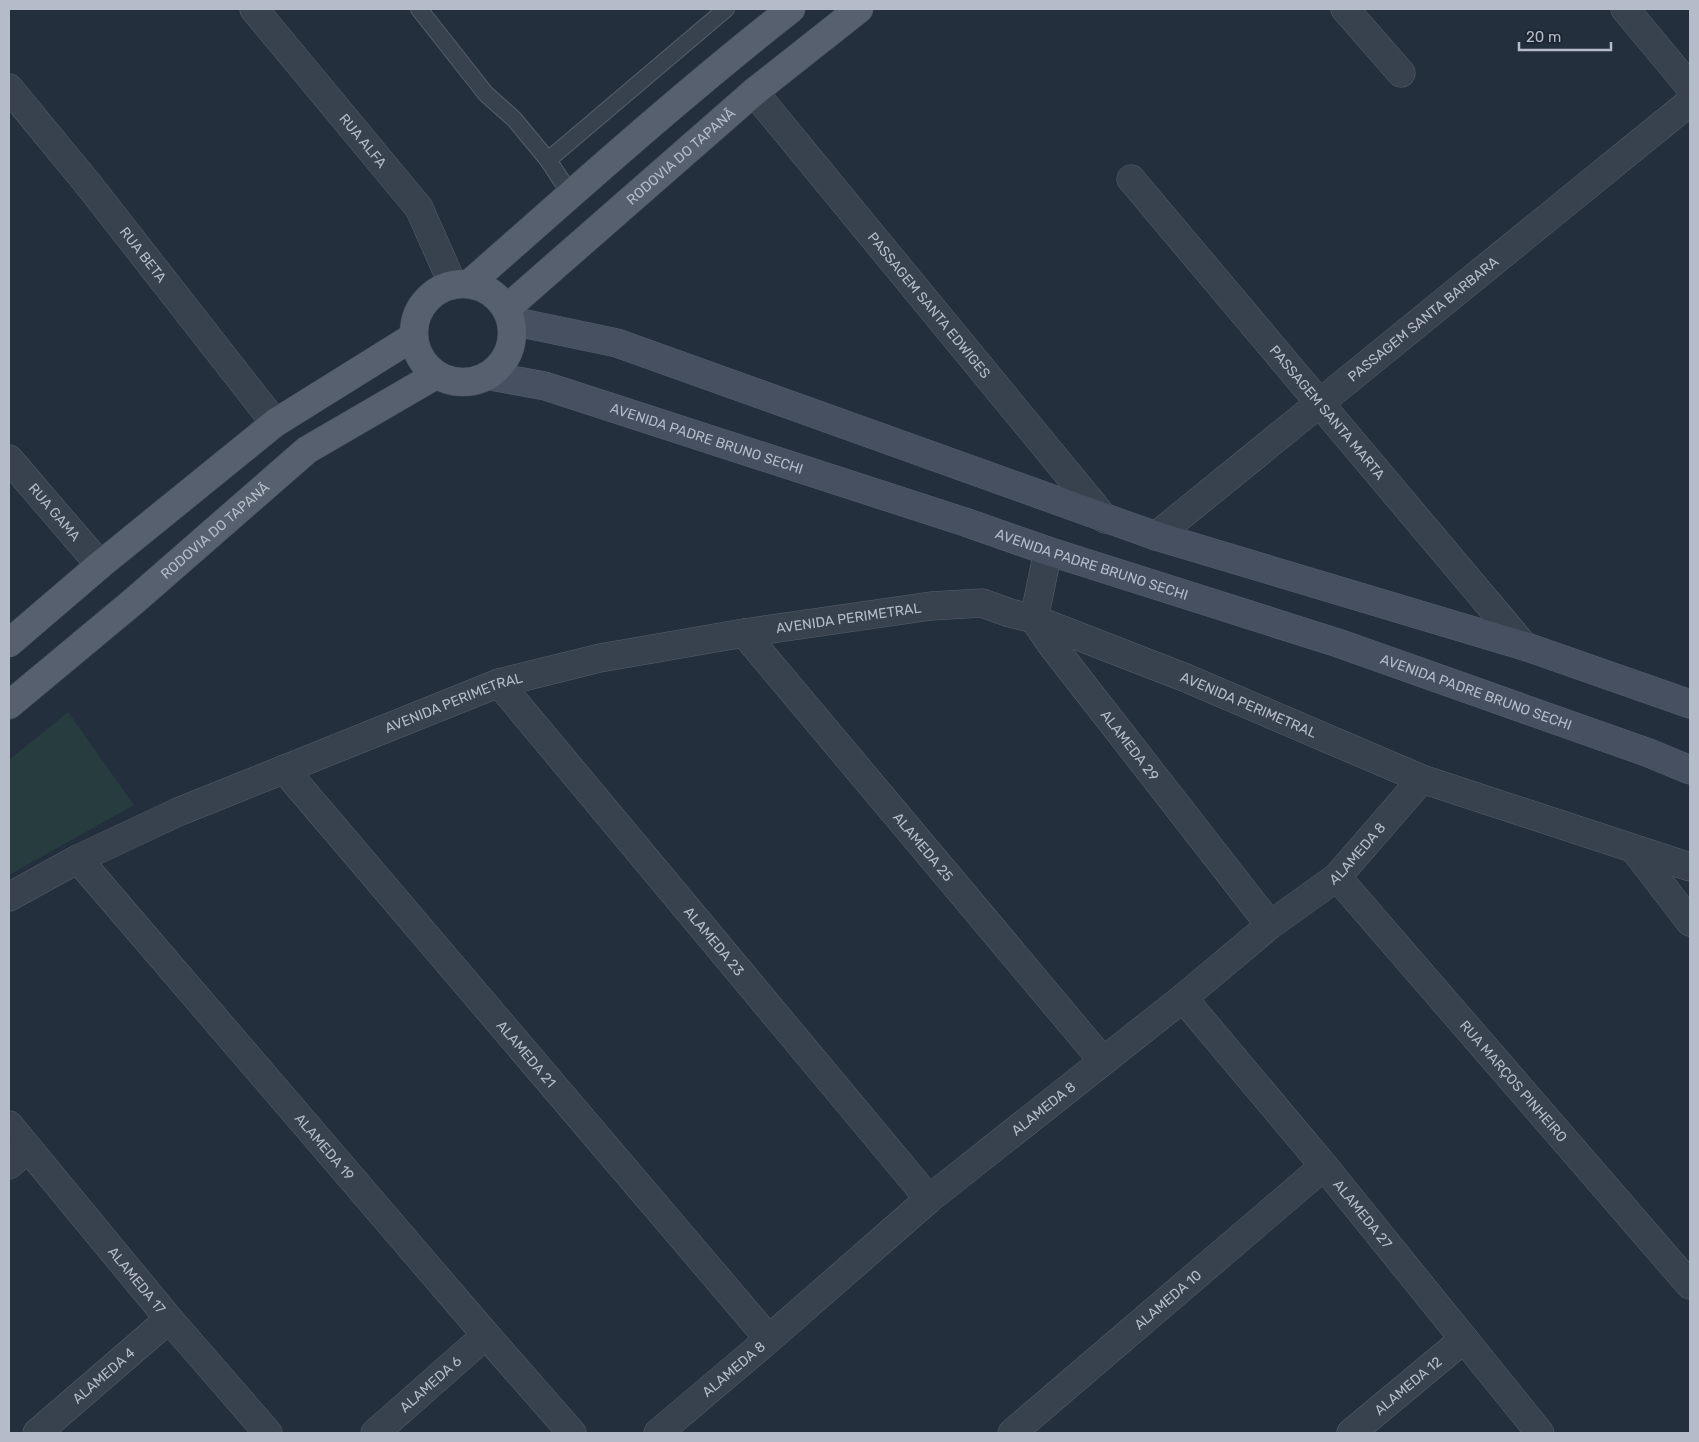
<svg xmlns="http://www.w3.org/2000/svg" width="1699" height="1442" viewBox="0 0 1699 1442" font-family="Rubik,sans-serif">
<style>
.green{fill:#263c3f}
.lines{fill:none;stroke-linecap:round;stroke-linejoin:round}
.lane-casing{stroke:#565f6c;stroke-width:18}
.street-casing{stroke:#565f6c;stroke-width:29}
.secondary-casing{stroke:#565f6c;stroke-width:29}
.primary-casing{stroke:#414a57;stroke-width:29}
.lane{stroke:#38414e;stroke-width:16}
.street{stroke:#38414e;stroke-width:28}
.secondary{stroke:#465061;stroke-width:28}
.primary{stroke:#56606e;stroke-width:28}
.labels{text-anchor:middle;stroke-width:5;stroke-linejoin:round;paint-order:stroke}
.street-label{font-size:14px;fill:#b4bcc9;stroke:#1d2633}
</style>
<rect width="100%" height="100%" fill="#242f3e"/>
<path class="green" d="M68 712 134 805 9 875V760Z"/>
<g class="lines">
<defs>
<g id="lane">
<path d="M419 9 486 94 514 119 548 160 726 9"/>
<path d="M548 160 571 195"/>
</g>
<g id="street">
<path id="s1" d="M254 9 419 208 453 285"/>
<path d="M1345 9 1401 73"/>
<path d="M1625 9 1690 87"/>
<path id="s2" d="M9 88 88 184 275 423"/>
<path id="s3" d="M754 92 1105 519"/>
<path id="s4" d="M1131 179 1524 646"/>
<path id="s5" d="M9 459 100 565"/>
<path id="s6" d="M1156 536 1690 102"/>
<path id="s7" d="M1048 551 1034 619 1051 644 1270 925"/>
<path id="s8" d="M744 633 1103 1061"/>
<path id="s9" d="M499 683 929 1199"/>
<path id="s10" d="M284 769 769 1339"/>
<path d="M1634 849 1690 922"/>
<path id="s11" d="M78 859 486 1335 572 1433"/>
<path id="s12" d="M1337 877 1690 1285"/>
<path id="s13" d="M9 897 78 859 178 812 499 683 600 658 744 633 931 606 982 603 1010 613 1034 619 1186 678 1422 779 1690 867"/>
<path id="s14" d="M1183 998 1324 1166 1540 1433"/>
<path id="s15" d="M9 1125 169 1319 268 1433"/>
<path d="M9 1165 28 1149"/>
<path id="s16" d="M37 1433 169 1319"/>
<path id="s17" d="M375 1433 486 1335"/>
<path id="s18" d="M658 1433 769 1339 929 1199 1183 998 1270 925 1337 877 1422 779"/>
<path id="s19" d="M1012 1433 1324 1166"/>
<path id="s20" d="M1351 1433 1464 1339"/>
</g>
<g id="secondary">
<path d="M512 321 617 343 1156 536 1524 646 1690 704"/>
<path id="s21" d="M490 376 545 386 965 522 1048 551 1338 643 1649 753 1690 770"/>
</g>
<g id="primary">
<circle cx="463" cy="333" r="49"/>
<path d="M469 284C575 191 680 96 791 9"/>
<path id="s22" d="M506 309 754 92 859 9"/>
<path d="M9 643 100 565 275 423 413 337"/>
<path id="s23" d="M9 705 134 601 307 450 436 375"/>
</g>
</defs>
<use href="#lane" class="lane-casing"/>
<use href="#street" class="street-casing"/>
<use href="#secondary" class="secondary-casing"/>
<use href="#primary" class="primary-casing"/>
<use href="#lane" class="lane"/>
<use href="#street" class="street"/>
<use href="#secondary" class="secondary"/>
<use href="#primary" class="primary"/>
</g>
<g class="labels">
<g class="street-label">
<text dy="5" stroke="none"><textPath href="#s1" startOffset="171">RUA ALFA</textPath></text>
<text dy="5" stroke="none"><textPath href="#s22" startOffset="232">RODOVIA DO TAPANÃ</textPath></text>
<text dy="5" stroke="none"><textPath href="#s2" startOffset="214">RUA BETA</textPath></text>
<text dy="5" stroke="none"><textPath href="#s3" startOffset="276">PASSAGEM SANTA EDWIGES</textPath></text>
<text dy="5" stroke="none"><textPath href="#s6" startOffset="344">PASSAGEM SANTA BARBARA</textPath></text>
<text dy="5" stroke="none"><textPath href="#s4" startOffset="305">PASSAGEM SANTA MARTA</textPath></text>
<text dy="5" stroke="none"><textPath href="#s21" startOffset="226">AVENIDA PADRE BRUNO SECHI</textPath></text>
<text dy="5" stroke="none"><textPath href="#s5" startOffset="70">RUA GAMA</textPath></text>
<text dy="5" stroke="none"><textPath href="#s23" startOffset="270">RODOVIA DO TAPANÃ</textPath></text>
<text dy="5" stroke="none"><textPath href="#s21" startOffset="631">AVENIDA PADRE BRUNO SECHI</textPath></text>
<text dy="5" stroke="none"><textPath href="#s13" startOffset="891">AVENIDA PERIMETRAL</textPath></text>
<text dy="5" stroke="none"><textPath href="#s21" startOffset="1036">AVENIDA PADRE BRUNO SECHI</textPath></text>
<text dy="5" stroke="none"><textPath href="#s13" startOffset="486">AVENIDA PERIMETRAL</textPath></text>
<text dy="5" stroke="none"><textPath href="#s13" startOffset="1311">AVENIDA PERIMETRAL</textPath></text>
<text dy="5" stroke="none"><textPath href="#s7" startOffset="228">ALAMEDA 29</textPath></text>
<text dy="5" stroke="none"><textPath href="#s8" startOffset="279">ALAMEDA 25</textPath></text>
<text dy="5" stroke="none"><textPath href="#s18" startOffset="909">ALAMEDA 8</textPath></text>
<text dy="5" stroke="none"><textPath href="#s9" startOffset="336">ALAMEDA 23</textPath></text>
<text dy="5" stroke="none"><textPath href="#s10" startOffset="374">ALAMEDA 21</textPath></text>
<text dy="5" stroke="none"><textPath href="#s12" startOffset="270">RUA MARÇOS PINHEIRO</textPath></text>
<text dy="5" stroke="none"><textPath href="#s18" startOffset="504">ALAMEDA 8</textPath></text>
<text dy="5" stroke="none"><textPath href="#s11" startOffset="379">ALAMEDA 19</textPath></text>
<text dy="5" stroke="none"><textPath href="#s14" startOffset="281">ALAMEDA 27</textPath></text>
<text dy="5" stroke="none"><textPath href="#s15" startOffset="201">ALAMEDA 17</textPath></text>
<text dy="5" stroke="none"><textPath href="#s19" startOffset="205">ALAMEDA 10</textPath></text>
<text dy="5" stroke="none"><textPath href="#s18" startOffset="99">ALAMEDA 8</textPath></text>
<text dy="5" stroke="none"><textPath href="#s16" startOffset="88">ALAMEDA 4</textPath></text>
<text dy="5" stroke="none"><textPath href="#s17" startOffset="74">ALAMEDA 6</textPath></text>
<text dy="5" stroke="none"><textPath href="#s20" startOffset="74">ALAMEDA 12</textPath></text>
</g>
</g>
<rect width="1699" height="1442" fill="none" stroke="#b4bcc9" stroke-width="20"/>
<path d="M1519 42v8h92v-8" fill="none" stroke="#b4bcc9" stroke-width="2.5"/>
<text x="1526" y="42" font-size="15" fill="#b4bcc9" stroke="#1d2633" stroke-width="4" paint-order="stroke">20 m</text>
</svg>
